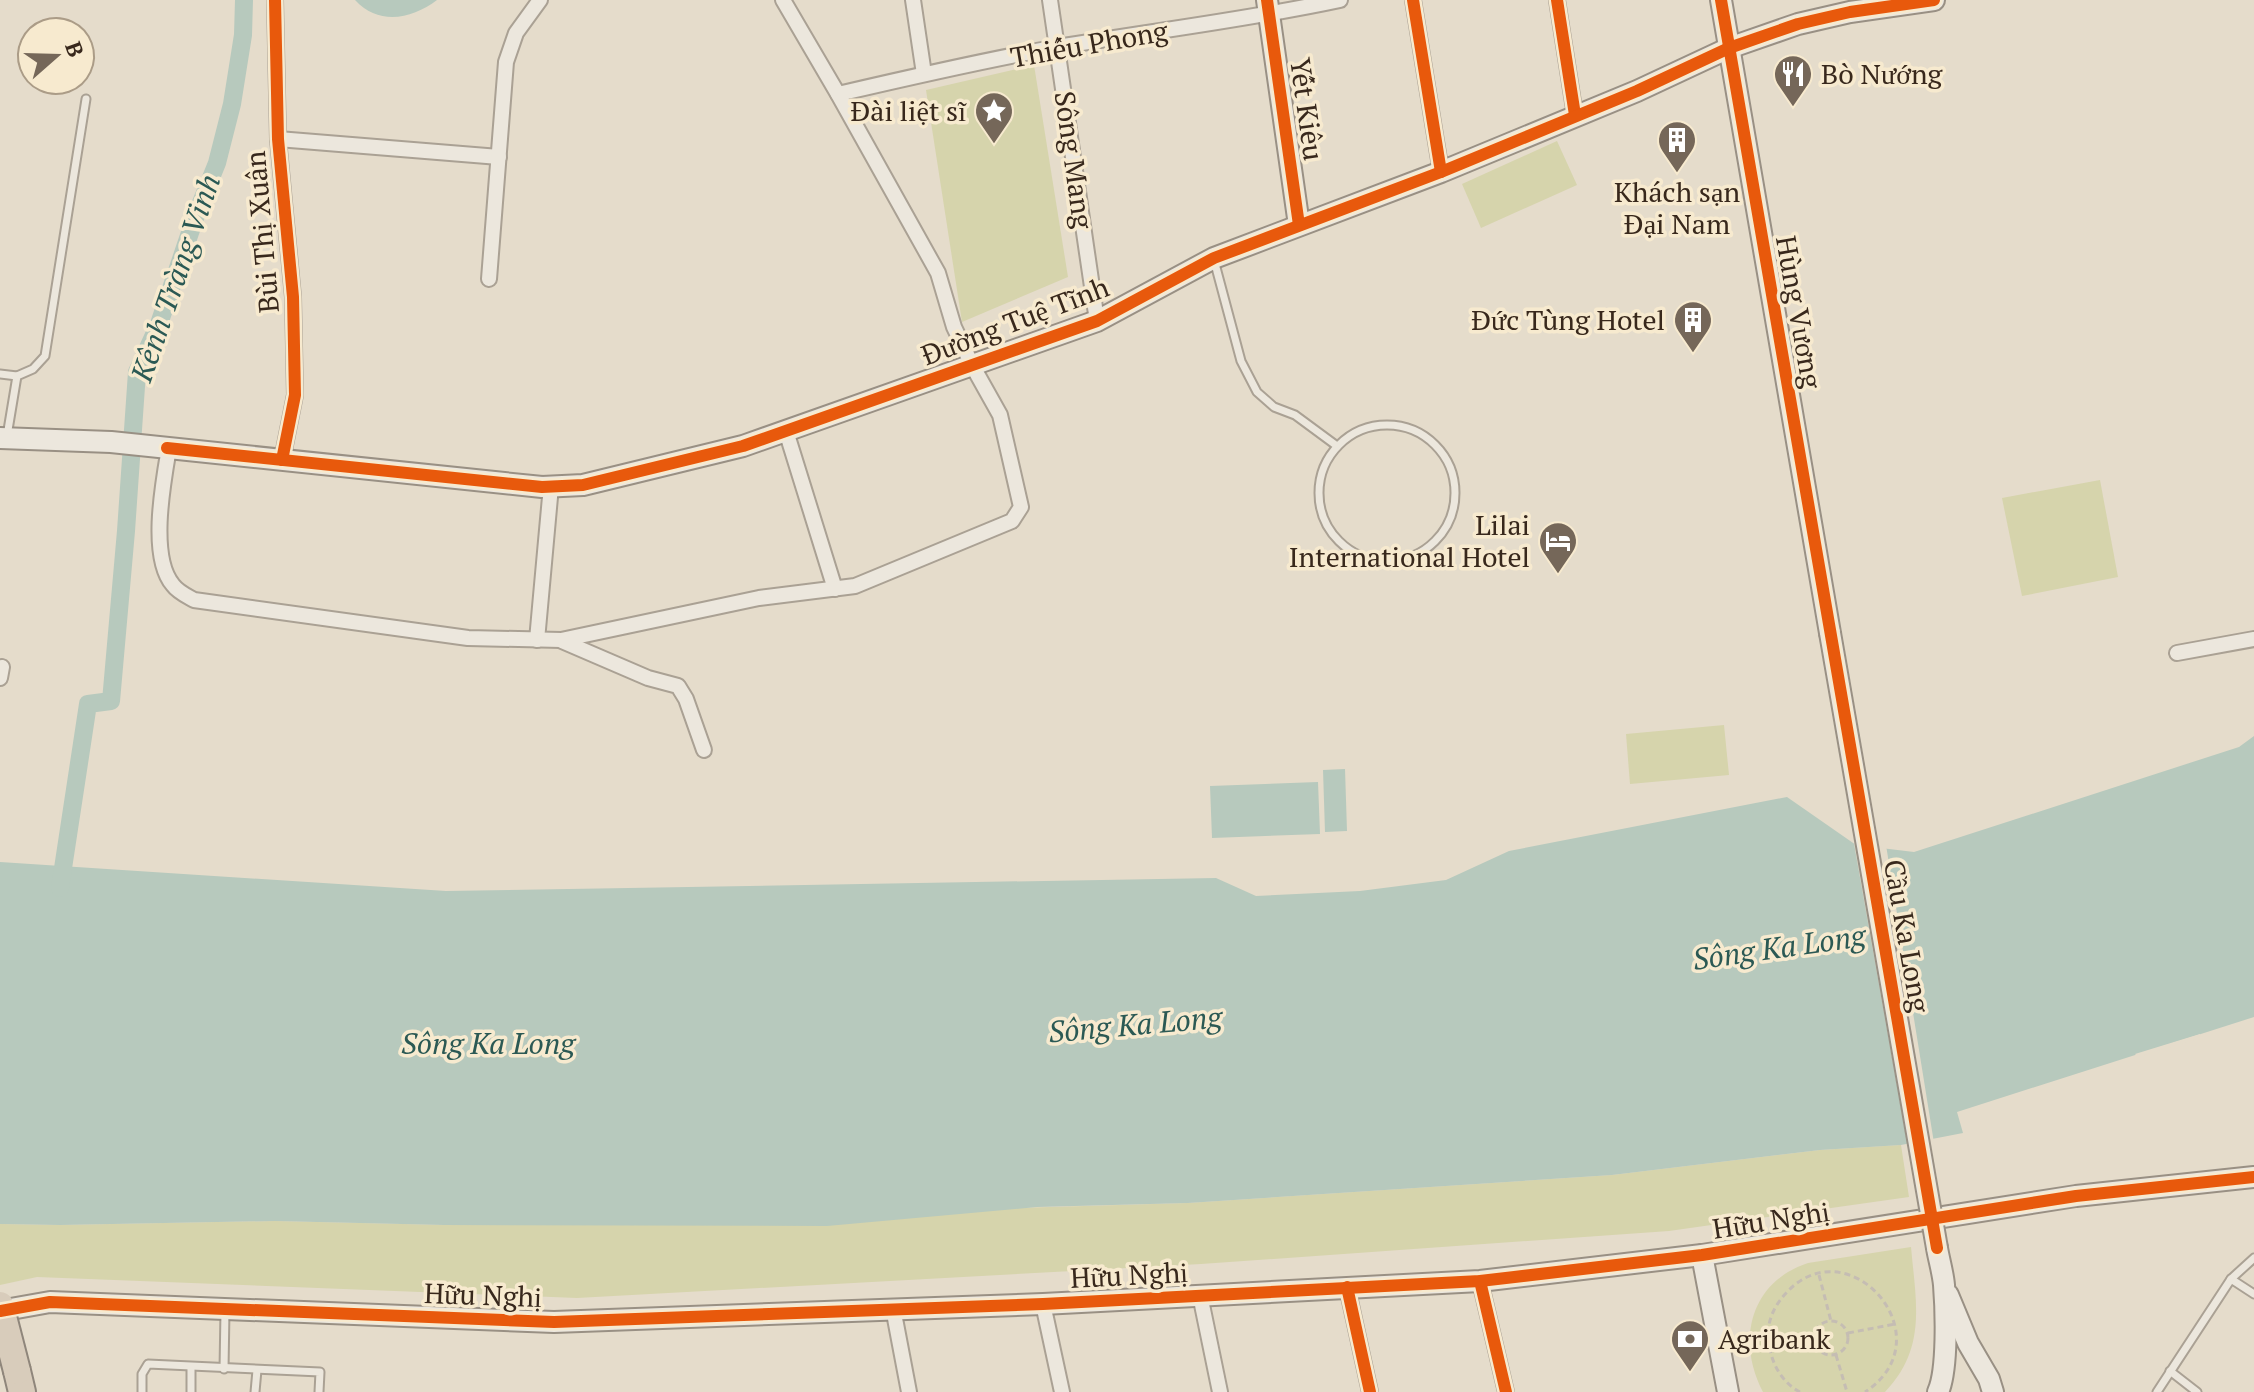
<svg xmlns="http://www.w3.org/2000/svg" width="2254" height="1392" viewBox="0 0 2254 1392" font-family="'PT Serif',serif">
<style>
.green{fill:#d6d4ac}
.water{fill:#b7c9bd}
.pier{fill:#e5dccb}
.lines{fill:none;stroke-linecap:round;stroke-linejoin:round}
.canal{stroke:#b7c9bd;stroke-width:18}
.lane-casing{stroke:#aaa194;stroke-width:11}
.street-casing{stroke:#aaa194;stroke-width:18}
.secondary-casing{stroke:#999084;stroke-width:24}
.highway-casing{stroke:#8f867b;stroke-width:30}
.path{stroke:#c5bdb3;stroke-width:3;stroke-dasharray:6 4;stroke-linecap:butt}
.lane{stroke:#ece7dd;stroke-width:7}
.street{stroke:#ece7dd;stroke-width:14}
.secondary{stroke:#ece7dd;stroke-width:20}
.highway{stroke:#d8ccbb;stroke-width:26}
.secondary-bridge-casing{stroke:#999084;stroke-width:24;stroke-linecap:butt}
.highway-bridge-casing{stroke:#8f867b;stroke-width:30;stroke-linecap:butt}
.secondary-bridge{stroke:#ece7dd;stroke-width:20}
.highway-bridge{stroke:#d8ccbb;stroke-width:26}
.cycleway-casing{stroke:#f7eacf;stroke-width:17}
.cycleway{stroke:#e8590c;stroke-width:12}
.labels{text-anchor:middle;stroke-width:7;stroke-linejoin:round;paint-order:stroke}
.street-label{font-size:28px;fill:#38281c;stroke:#f7eacf}
.poi-label{font-size:28px;fill:#38281c;stroke:#f7eacf;text-anchor:end}
.water-label{font-size:30px;font-style:italic;fill:#2b5954;stroke:#f7eacf}
</style>
<rect width="100%" height="100%" fill="#e5dccb"/>
<g class="green">
<path d="M1034 65 1068 277 962 322 926 90Z"/>
<path d="M1557 141 1577 185 1481 228 1462 184Z"/>
<path d="M2100 480 2118 577 2022 596 2002 498Z"/>
<path d="M1724 725 1729 775 1630 784 1626 734Z"/>
<path d="M1901 1145 1909 1197 1669 1231 1201 1264 577 1298 37 1277 0 1285V1224L60 1225 275 1221 444 1225 1188 1203 1612 1175 1820 1150Z"/>
<path d="M1911 1247C1916 1303 1927 1348 1885 1392H1763C1736 1341 1750 1282 1808 1263Z"/>
</g>
<g class="water">
<path d="M355 0H437C412 19 379 26 355 0Z"/>
<path d="M2254 736V1017L1957 1112 1963 1133 1901 1145 1820 1150 1612 1175 1188 1203 1037 1207 827 1226 444 1225 275 1221 60 1225 0 1224V862L446 891 1216 878 1256 896 1360 891 1446 880 1509 851 1787 797 1856 845 1914 852 2239 747Z"/>
<path d="M1345 769 1347 831 1325 832 1323 770Z"/>
<path d="M1318 782 1320 834 1212 838 1210 786Z"/>
</g>
<g class="pier">
<path d="M1853 838 1857 841 1886 845 1934 1143 1908 1148Z"/>
<path d="M2200 1034V1038L2138 1057 2135 1054Z"/>
</g>
<g class="lines">
<path class="canal" d="M60 888 88 704 111 701 126 531 137 372 159 324 196 215 217 163 232 104 243 35 244 0"/>
<defs>
<g id="lane">
<path d="M1214 260 1241 361 1257 392 1274 407 1295 415 1337 446"/>
<path d="M0 374 17 376"/>
<circle cx="1387" cy="493" r="68"/>
<path d="M7 436 17 376 33 369 45 356 86 99"/>
<path d="M2231 1279 2254 1294"/>
<path d="M224 1369 225 1311"/>
<path d="M2170 1371 2197 1392"/>
<path d="M142 1392V1374L148 1364 320 1372 319 1392"/>
<path d="M191 1392V1367"/>
<path d="M255 1392 257 1370"/>
<path d="M2157 1392 2231 1279 2254 1258"/>
</g>
<g id="street">
<path d="M275 0 278 139 293 297 295 395 282 460"/>
<path d="M913 0 924 74"/>
<path d="M1050 0 1097 321"/>
<path d="M1413 0 1441 172"/>
<path d="M1557 0 1575 115"/>
<path d="M838 94C911 77 984 60 1058 47 1152 31 1247 20 1340 0"/>
<path d="M278 139 499 157"/>
<path d="M489 279 506 62 516 33 540 0"/>
<path d="M786 431 835 589"/>
<path d="M169 448C163 483 149 557 173 585 178 592 187 596 194 600L468 638 561 640 759 598 855 586 1012 521 1021 507 1000 415 972 365 954 327 938 273 838 94 783 0"/>
<path d="M537 640 551 486"/>
<path d="M562 641 648 678 678 686 686 699 704 750"/>
<path d="M2177 653 2254 639"/>
<path d="M0 678 2 667"/>
<path d="M1480 1281 1506 1392"/>
<path d="M1347 1287 1370 1392"/>
<path d="M1200 1295 1220 1392"/>
<path d="M1043 1304 1062 1392"/>
<path d="M893 1308 909 1392"/>
</g>
<g id="secondary">
<path d="M1267 0 1299 225"/>
<path d="M1721 0 1830 633"/>
<path d="M0 438 111 442 542 487 583 485 743 446 1097 321 1214 258 1441 172 1637 91 1729 48 1798 24 1850 12 1934 0"/>
<path d="M1937 1248C1939 1260 1943 1273 1944 1285 1946 1310 1948 1370 1938 1392"/>
<path d="M1702 1255 1728 1392"/>
<path d="M1948 1295 1968 1343 1989 1379 1993 1392"/>
<path d="M0 1311 50 1302 554 1322 1043 1304 1480 1281 1702 1255 2076 1196 2254 1177"/>
</g>
<path id="highway" d="M17 1371 22 1392"/>
</defs>
<use href="#lane" class="lane-casing"/>
<use href="#street" class="street-casing"/>
<use href="#secondary" class="secondary-casing"/>
<use href="#highway" class="highway-casing"/>
<g class="path">
<path d="M1819 1275 1831 1321"/>
<circle cx="1831" cy="1338" r="17"/>
<path d="M1848 1333 1895 1324"/>
<path d="M1769 1346 1813 1340"/>
<path d="M1836 1355 1847 1392"/>
<path d="M1800 1392C1779 1381 1769 1358 1768 1335 1768 1318 1776 1303 1788 1291 1850 1227 1947 1338 1865 1392"/>
</g>
<use href="#lane" class="lane"/>
<use href="#street" class="street"/>
<use href="#secondary" class="secondary"/>
<use href="#highway" class="highway"/>
<defs>
<path id="secondary-bridge" d="M1830 633 1937 1248"/>
<path id="highway-bridge" d="M0 1305 17 1371"/>
</defs>
<use href="#secondary-bridge" class="secondary-bridge-casing"/>
<use href="#highway-bridge" class="highway-bridge-casing"/>
<use href="#secondary-bridge" class="secondary-bridge"/>
<use href="#highway-bridge" class="highway-bridge"/>
<defs>
<g id="cycleway">
<path d="M275 0 278 139 293 297 295 395 282 460"/>
<path d="M1267 0 1299 225"/>
<path d="M1413 0 1441 172"/>
<path d="M1557 0 1575 115"/>
<path d="M1721 0 1937 1248"/>
<path d="M167 448 542 487 583 485 743 446 1097 321 1214 258 1441 172 1637 91 1729 48 1798 24 1850 12 1934 0"/>
<path d="M1480 1281 1506 1392"/>
<path d="M1347 1287 1370 1392"/>
<path d="M0 1311 50 1302 554 1322 1043 1304 1480 1281 1702 1255 2076 1196 2254 1177"/>
</g>
</defs>
<use href="#cycleway" class="cycleway-casing"/>
<use href="#cycleway" class="cycleway"/>
</g>
<defs>
<symbol id="restaurant-pin" viewBox="-11 -11 22 30"><path d="M0 17L-7.5 6A9.5 9.5 0 1 1 7.5 6Z" fill="#756759" stroke="#f7eacf"/><path d="M-5-6h1v4h1v-4h1v4h1v-4h1v5L-1.5 .5V6h-2V.5L-5-1ZM5-6V6H3V1.5H1.5Q1.5-4 5-6Z" fill="#fff"/></symbol>
<symbol id="sight-pin" viewBox="-11 -11 22 30"><path d="M0 17L-7.5 6A9.5 9.5 0 1 1 7.5 6Z" fill="#756759" stroke="#f7eacf"/><path d="M0-6L1.8-2.2L6-1.7L2.9 1.2L3.7 5.4L0 3.3L-3.7 5.4L-2.9 1.2L-6-1.7L-1.8-2.2Z" fill="#fff"/></symbol>
<symbol id="building-pin" viewBox="-11 -11 22 30"><path d="M0 17L-7.5 6A9.5 9.5 0 1 1 7.5 6Z" fill="#756759" stroke="#f7eacf"/><path d="M-4-6H4V6H1V3H-1V6H-4ZM-2.5-4.3h1.7v1.8h-1.7ZM.8-4.3h1.7v1.8H.8ZM-2.5-1h1.7V.8h-1.7ZM.8-1h1.7V.8H.8Z" fill="#fff"/></symbol>
<symbol id="hotel-pin" viewBox="-11 -11 22 30"><path d="M0 17L-7.5 6A9.5 9.5 0 1 1 7.5 6Z" fill="#756759" stroke="#f7eacf"/><path d="M-6-4.5h1.5V1H6V5H4.5V3h-9V5H-6ZM-4 0a1.8 1.8 0 1 1 3.6 0ZM.5 0V-2.5h3Q6-2.5 6 0Z" fill="#fff"/></symbol>
<symbol id="bank-pin" viewBox="-11 -11 22 30"><path d="M0 17L-7.5 6A9.5 9.5 0 1 1 7.5 6Z" fill="#756759" stroke="#f7eacf"/><path d="M-6-4H6V4H-6ZM0-2.3a2.3 2.3 0 1 0 0 4.6a2.3 2.3 0 1 0 0-4.6Z" fill="#fff"/></symbol>
</defs>
<g fill-rule="evenodd">
<use href="#restaurant-pin" x="1771" y="52" width="44" height="60"/>
<use href="#sight-pin" x="972" y="89" width="44" height="60"/>
<use href="#building-pin" x="1655" y="118" width="44" height="60"/>
<use href="#building-pin" x="1671" y="298" width="44" height="60"/>
<use href="#hotel-pin" x="1536" y="519" width="44" height="60"/>
<use href="#bank-pin" x="1668" y="1317" width="44" height="60"/>
</g>
<g class="labels">
<g class="street-label">
<text transform="translate(1089 44) rotate(-10)" y="10">Thiếu Phong</text>
<text transform="translate(1307 109) rotate(82)" y="10">Yết Kiêu</text>
<text transform="translate(1074 160) rotate(82)" y="10">Sông Mang</text>
<text transform="translate(262 232) rotate(-95)" y="10">Bùi Thị Xuân</text>
<text transform="translate(1799 312) rotate(80)" y="10">Hùng Vương</text>
<text transform="translate(1015 321) rotate(-21)" y="10">Đường Tuệ Tĩnh</text>
<text transform="translate(1907 936) rotate(80)" y="10">Cầu Ka Long</text>
<text transform="translate(1771 1220) rotate(-9)" y="10">Hữu Nghị</text>
<text transform="translate(1129 1275) rotate(-3)" y="10">Hữu Nghị</text>
<text transform="translate(483 1295) rotate(2)" y="10">Hữu Nghị</text>
</g>
<g class="poi-label">
<text x="1821" y="84" text-anchor="start">Bò Nướng</text>
<text x="966" y="121">Đài liệt sĩ</text>
<text x="1677" y="202" text-anchor="middle">Khách sạn<tspan x="1677" dy="32">Đại Nam</tspan></text>
<text x="1665" y="330">Đức Tùng Hotel</text>
<text x="1530" y="535">Lilai<tspan x="1530" dy="32">International Hotel</tspan></text>
<text x="1718" y="1349" text-anchor="start">Agribank</text>
</g>
<g class="water-label">
<text transform="translate(176 278) rotate(-71)" y="10">Kênh Tràng Vinh</text>
<text transform="translate(1779 948) rotate(-8)" y="10">Sông Ka Long</text>
<text transform="translate(1135 1025) rotate(-5)" y="10">Sông Ka Long</text>
<text x="488" y="1054">Sông Ka Long</text>
</g>
</g>
<g transform="translate(56 56) rotate(70)"><circle r="38" fill="#f7eacf" stroke="#ab9c87" stroke-width="2"/>
<path d="M0-6L14 30L0 20L-14 30Z" fill="#756759"/>
<text y="-12" font-size="22" font-weight="bold" text-anchor="middle" fill="#38281c">B</text>
</g>
</svg>
